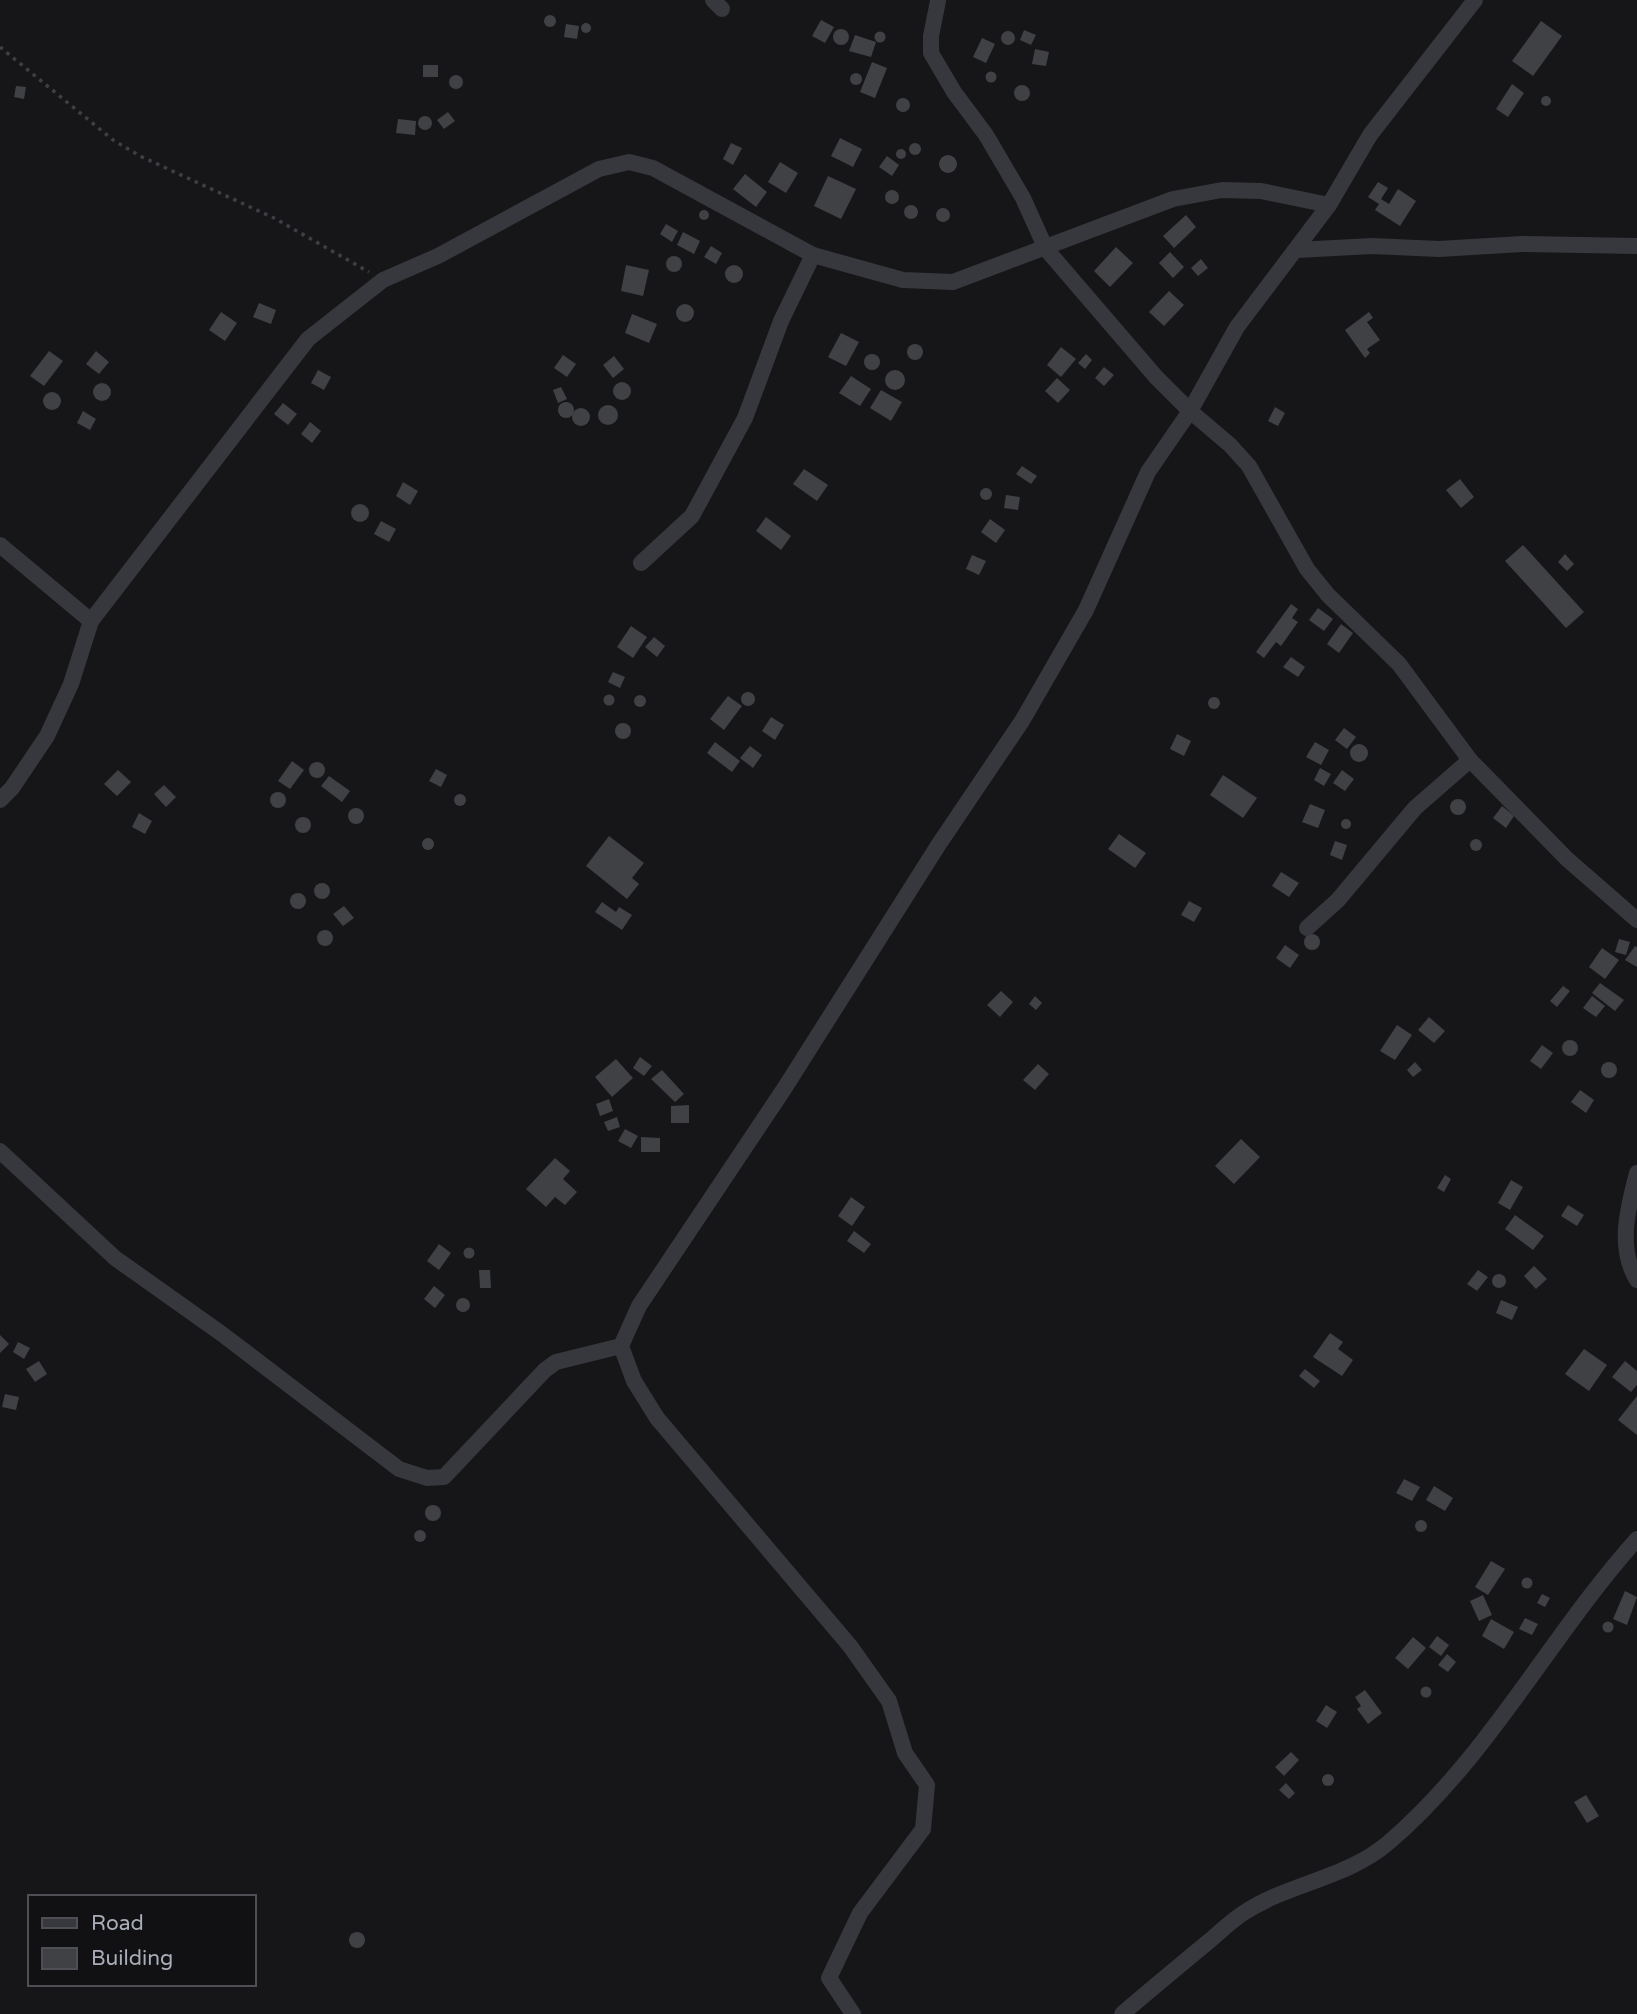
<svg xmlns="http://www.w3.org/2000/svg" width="1637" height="2014" viewBox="0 0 1637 2014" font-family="'Varela Round',sans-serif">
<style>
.building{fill:#404145}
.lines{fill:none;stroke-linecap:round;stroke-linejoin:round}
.path{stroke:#3d3f44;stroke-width:3.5;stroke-dasharray:3.5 5;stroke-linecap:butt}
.street{stroke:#37383d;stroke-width:16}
</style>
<rect width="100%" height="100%" fill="#161618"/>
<g class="building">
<circle cx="550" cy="21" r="6"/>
<path d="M821 20 834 27 825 43 812 36Z"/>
<path d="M1541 21 1562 36 1533 76 1512 61Z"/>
<circle cx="586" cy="28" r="5"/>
<path d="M566 24 579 26 577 39 564 37Z"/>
<circle cx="841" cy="37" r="8"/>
<path d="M1024 30 1036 35 1031 45 1020 40Z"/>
<circle cx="1008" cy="38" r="7"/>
<circle cx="880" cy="37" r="5.5"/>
<path d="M855 35 876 42 871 57 849 51Z"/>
<path d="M982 38 995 44 986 63 973 57Z"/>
<path d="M1035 49 1049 52 1046 66 1032 64Z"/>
<path d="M872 62 887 68 875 98 860 92Z"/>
<rect x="423" y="65" width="15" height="12"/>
<circle cx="991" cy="77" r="5.5"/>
<circle cx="856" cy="79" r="6"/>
<circle cx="456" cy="82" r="7"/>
<path d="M1512 84 1524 93 1508 117 1496 109Z"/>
<circle cx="1022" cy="93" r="8"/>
<path d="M16 86 26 87 24 99 14 97Z"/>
<circle cx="1546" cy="101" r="5"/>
<circle cx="903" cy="105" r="7"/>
<path d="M448 112 455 121 444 129 437 120Z"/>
<circle cx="425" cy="123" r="7"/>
<path d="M398 119 416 121 415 135 396 133Z"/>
<path d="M840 138 862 149 853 167 831 156Z"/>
<path d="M731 143 742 148 733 165 723 159Z"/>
<circle cx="915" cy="149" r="6"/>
<circle cx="901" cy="154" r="5"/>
<circle cx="948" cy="164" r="9"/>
<path d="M887 156 899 165 892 176 879 167Z"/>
<path d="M780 162 798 173 786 193 768 182Z"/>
<path d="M745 174 767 192 756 207 733 189Z"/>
<path d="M828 176 856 189 841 219 814 206Z"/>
<path d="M1378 182 1388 188 1381 199 1389 204 1398 189 1416 201 1400 226 1375 210 1379 204 1368 197Z"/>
<circle cx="892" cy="197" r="7"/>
<circle cx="911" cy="212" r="7"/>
<circle cx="943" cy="215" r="7"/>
<circle cx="704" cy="215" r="5"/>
<path d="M1186 215 1196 227 1174 248 1163 236Z"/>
<path d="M666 224 678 231 672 242 660 234Z"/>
<path d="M683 232 700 241 694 254 677 245Z"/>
<path d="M711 246 722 253 716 264 704 257Z"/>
<path d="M1116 247 1133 263 1110 287 1094 271Z"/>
<path d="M1170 252 1184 267 1173 278 1159 263Z"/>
<circle cx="674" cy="264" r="8"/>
<path d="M1201 259 1208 268 1198 276 1191 268Z"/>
<circle cx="734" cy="274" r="9"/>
<path d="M626 265 649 270 643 296 621 291Z"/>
<path d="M1169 291 1184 305 1164 326 1149 312Z"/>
<path d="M259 303 276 310 271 324 253 317Z"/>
<circle cx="685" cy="313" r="9"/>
<path d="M221 312 237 323 225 341 209 330Z"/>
<path d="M1369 312 1373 318 1367 322 1380 340 1367 349 1370 353 1365 358 1345 330Z"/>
<path d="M632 314 657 324 649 343 625 333Z"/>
<path d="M841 333 859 342 846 366 828 357Z"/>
<circle cx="915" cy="352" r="8"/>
<path d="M1061 347 1076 359 1061 377 1047 365Z"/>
<path d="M49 351 63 361 44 386 30 376Z"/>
<path d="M96 351 109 362 99 374 86 364Z"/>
<path d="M1086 354 1092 360 1085 369 1078 363Z"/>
<circle cx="872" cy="362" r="8"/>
<path d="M563 355 576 364 567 377 554 368Z"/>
<path d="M614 356 624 369 613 378 603 365Z"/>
<path d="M1104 367 1114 375 1104 386 1095 378Z"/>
<path d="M318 370 331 377 324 390 311 383Z"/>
<circle cx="895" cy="380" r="10"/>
<path d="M851 376 871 389 860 406 839 393Z"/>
<path d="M1057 378 1070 390 1058 403 1045 391Z"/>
<circle cx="622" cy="391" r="9"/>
<circle cx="102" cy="392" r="9"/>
<path d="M561 387 567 399 558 403 553 390Z"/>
<path d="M881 390 902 402 891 421 870 408Z"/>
<circle cx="52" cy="401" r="9"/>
<circle cx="566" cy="410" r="8"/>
<path d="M283 403 297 414 288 425 274 414Z"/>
<circle cx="608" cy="415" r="10"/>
<path d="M1275 407 1285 413 1278 426 1268 421Z"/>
<circle cx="581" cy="417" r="9"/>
<path d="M83 411 96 419 90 430 77 423Z"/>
<path d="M310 422 321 431 312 443 301 434Z"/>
<path d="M1022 466 1037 476 1031 484 1016 474Z"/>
<path d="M804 469 828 485 817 501 793 484Z"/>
<path d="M1460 479 1474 497 1461 508 1446 490Z"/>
<path d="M403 482 418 491 410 505 396 496Z"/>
<circle cx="986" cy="494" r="6"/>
<path d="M1006 495 1020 497 1018 510 1004 508Z"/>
<circle cx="360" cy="513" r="9"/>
<path d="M766 517 791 536 781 550 756 531Z"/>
<path d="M990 519 1005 530 996 543 981 532Z"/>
<path d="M381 521 396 529 389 542 374 534Z"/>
<path d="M1523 545 1584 612 1566 628 1505 561Z"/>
<path d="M1565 554 1574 564 1567 571 1558 562Z"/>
<path d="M972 555 986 561 979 575 966 569Z"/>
<path d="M1291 604 1298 609 1292 618 1298 622 1281 646 1276 642 1264 658 1256 652Z"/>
<path d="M1318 608 1333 619 1324 631 1309 620Z"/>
<path d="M1341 624 1353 633 1339 653 1327 644Z"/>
<path d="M631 626 647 637 633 658 617 647Z"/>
<path d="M654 637 665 646 657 657 645 647Z"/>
<path d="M1291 657 1305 667 1298 677 1283 667Z"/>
<path d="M613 672 625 677 620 688 608 682Z"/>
<circle cx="748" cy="699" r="7"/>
<circle cx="609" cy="700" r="5.5"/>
<circle cx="640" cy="701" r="6"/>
<path d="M728 696 742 706 724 730 710 719Z"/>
<circle cx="1214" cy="703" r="6"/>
<path d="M771 717 784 725 775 740 762 731Z"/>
<circle cx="623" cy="731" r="8"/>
<path d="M1344 728 1356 737 1347 749 1335 740Z"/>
<path d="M1177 734 1191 741 1184 756 1170 749Z"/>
<path d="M715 742 740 761 732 772 707 753Z"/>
<path d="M1315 742 1329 750 1321 765 1306 757Z"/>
<circle cx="1359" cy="753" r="9"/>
<path d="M750 746 762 755 753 768 740 758Z"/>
<path d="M292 761 304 770 290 789 278 781Z"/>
<circle cx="317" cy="770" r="8"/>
<path d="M1320 768 1331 774 1324 786 1314 780Z"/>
<path d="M436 769 447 775 441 787 429 781Z"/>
<path d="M118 770 131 782 117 796 104 784Z"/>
<path d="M1342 770 1354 779 1345 791 1333 783Z"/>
<path d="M1223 775 1257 798 1243 818 1210 795Z"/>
<path d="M329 776 350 791 342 802 321 786Z"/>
<path d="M164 785 176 797 166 807 154 794Z"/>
<circle cx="278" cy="800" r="8"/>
<circle cx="460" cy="800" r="6"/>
<circle cx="1458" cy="807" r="8"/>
<path d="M1310 804 1325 810 1318 828 1302 822Z"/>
<path d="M1502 806 1514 816 1506 828 1493 818Z"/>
<circle cx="356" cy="816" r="8"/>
<path d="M139 813 152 821 145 834 132 827Z"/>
<circle cx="303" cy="825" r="8"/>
<circle cx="1346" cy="824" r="5"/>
<path d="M1119 834 1146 853 1135 868 1108 849Z"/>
<path d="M609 836 644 863 632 878 639 884 627 899 586 866Z"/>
<circle cx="428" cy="844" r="6"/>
<circle cx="1476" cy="845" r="6"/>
<path d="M1335 841 1347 845 1342 860 1330 855Z"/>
<path d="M1281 872 1299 883 1289 897 1272 886Z"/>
<circle cx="322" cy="891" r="8"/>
<circle cx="298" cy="901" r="8"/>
<path d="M1189 901 1202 908 1194 922 1181 915Z"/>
<path d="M602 902 616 912 619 907 632 915 622 930 595 912Z"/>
<path d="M344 906 354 918 343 926 333 914Z"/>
<circle cx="325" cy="938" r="8"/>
<circle cx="1312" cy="942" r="8"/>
<path d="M1619 939 1630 942 1626 955 1615 952Z"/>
<path d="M1285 945 1299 955 1290 968 1276 958Z"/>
<path d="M1635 946 1637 947V967L1625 960Z"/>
<path d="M1602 948 1619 960 1605 979 1589 967Z"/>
<path d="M1600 983 1624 1000 1615 1011 1592 993Z"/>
<path d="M1563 986 1570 991 1557 1007 1550 1001Z"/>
<path d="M1001 991 1013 1002 1000 1017 987 1005Z"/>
<path d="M1035 996 1042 1003 1036 1010 1029 1004Z"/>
<path d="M1592 996 1605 1006 1596 1017 1583 1008Z"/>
<path d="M1429 1017 1445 1031 1434 1043 1418 1030Z"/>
<path d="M1397 1025 1412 1035 1395 1060 1380 1051Z"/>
<circle cx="1570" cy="1048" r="8"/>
<path d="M1542 1045 1553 1053 1541 1069 1530 1061Z"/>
<path d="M640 1057 652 1066 644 1076 633 1068Z"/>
<path d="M616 1059 633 1078 612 1097 595 1077Z"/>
<circle cx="1609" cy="1070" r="8"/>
<path d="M1415 1062 1422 1070 1413 1077 1407 1070Z"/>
<path d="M1038 1064 1049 1074 1035 1090 1023 1080Z"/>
<path d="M662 1070 684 1094 675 1102 651 1079Z"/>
<path d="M1580 1090 1594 1100 1586 1113 1571 1102Z"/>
<path d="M609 1099 613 1111 600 1116 596 1104Z"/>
<path d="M689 1105V1123H671V1106Z"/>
<path d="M617 1117 620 1127 608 1131 604 1122Z"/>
<path d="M625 1129 638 1136 631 1148 618 1141Z"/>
<path d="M641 1137 660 1138V1152H641Z"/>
<path d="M1241 1139 1260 1157 1234 1184 1215 1166Z"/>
<path d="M555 1158 570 1171 563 1179 577 1192 565 1205 555 1197 546 1207 526 1189Z"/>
<path d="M1445 1175 1451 1179 1444 1192 1437 1188Z"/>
<path d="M1511 1180 1523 1187 1510 1210 1498 1203Z"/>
<path d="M851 1197 865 1207 852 1226 838 1216Z"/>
<path d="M1568 1205 1584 1215 1577 1226 1561 1216Z"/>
<path d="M1515 1215 1544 1236 1533 1250 1505 1229Z"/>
<path d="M854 1231 871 1244 864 1253 847 1241Z"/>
<path d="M439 1244 451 1253 439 1270 427 1261Z"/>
<circle cx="469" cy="1253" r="5.5"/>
<path d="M1534 1266 1547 1279 1536 1289 1524 1276Z"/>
<path d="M479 1270H490L491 1288H480Z"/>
<path d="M1478 1270 1488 1277 1477 1291 1467 1284Z"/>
<circle cx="1499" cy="1281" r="7"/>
<path d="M434 1286 445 1295 435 1308 424 1299Z"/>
<circle cx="463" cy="1305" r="7"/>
<path d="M1501 1300 1518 1307 1512 1320 1496 1313Z"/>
<path d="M1330 1333 1343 1342 1338 1349 1353 1360 1342 1376 1313 1357Z"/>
<path d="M0 1335 9 1344 0 1353Z"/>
<path d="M18 1342 30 1348 24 1359 13 1352Z"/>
<path d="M1584 1349 1607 1365 1589 1391 1565 1374Z"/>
<path d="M39 1361 47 1374 35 1382 26 1369Z"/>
<path d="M1625 1361 1637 1371V1385L1631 1392 1612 1377Z"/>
<path d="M1305 1369 1320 1381 1314 1388 1299 1376Z"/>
<path d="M5 1394 19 1397 16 1410 2 1407Z"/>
<path d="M1637 1396V1435L1618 1420Z"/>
<path d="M1404 1479 1420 1487 1412 1501 1396 1493Z"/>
<path d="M1434 1486 1453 1498 1445 1511 1426 1500Z"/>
<circle cx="433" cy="1513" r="8"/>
<circle cx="1421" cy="1526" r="6"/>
<circle cx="420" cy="1536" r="6"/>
<path d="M1491 1561 1505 1569 1488 1595 1475 1587Z"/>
<circle cx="1527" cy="1583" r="5.5"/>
<path d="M1625 1591 1637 1597 1627 1625 1613 1619Z"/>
<path d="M1542 1594 1550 1598 1545 1607 1537 1603Z"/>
<path d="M1483 1595 1492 1615 1479 1621 1470 1601Z"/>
<path d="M1525 1618 1538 1624 1532 1635 1519 1629Z"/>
<path d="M1491 1619 1514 1632 1504 1649 1482 1636Z"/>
<circle cx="1608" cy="1627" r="5.5"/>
<path d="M1437 1636 1449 1645 1441 1656 1429 1647Z"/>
<path d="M1413 1637 1426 1648 1408 1669 1395 1658Z"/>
<path d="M1447 1654 1456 1662 1448 1672 1438 1665Z"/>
<circle cx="1426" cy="1692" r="5.5"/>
<path d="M1365 1690 1382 1713 1368 1724 1357 1709 1361 1706 1355 1697Z"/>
<path d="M1326 1705 1337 1712 1327 1728 1316 1721Z"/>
<path d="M1291 1752 1299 1760 1284 1776 1275 1767Z"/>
<circle cx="1328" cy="1780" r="6"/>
<path d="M1286 1783 1295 1793 1289 1799 1279 1790Z"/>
<path d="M1586 1795 1599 1816 1587 1823 1574 1802Z"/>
<circle cx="357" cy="1940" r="8"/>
</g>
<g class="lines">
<path class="path" d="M0 47 113 140 140 156 274 218 369 272"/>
<g class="street">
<path d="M713 0 722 9"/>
<path d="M938 1 931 36V53L954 92 986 135 1023 198 1046 249 1156 377 1190 411 1230 445 1249 466 1307 569 1328 595 1399 664 1470 760 1567 859 1637 920"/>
<path d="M1297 250 1372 246 1439 249 1522 244 1637 246"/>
<path d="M0 545 91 621"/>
<path d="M641 563 692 516 745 418 781 321 813 255"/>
<path d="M0 800 12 788 47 736 71 684 91 621 308 339 383 280 438 256 599 169 629 162 653 168 813 255 903 280 953 282 1173 199 1222 190 1261 191 1329 205"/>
<path d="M1307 928 1338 900 1415 808 1470 760"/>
<path d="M0 1151 115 1258 222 1334 399 1469 427 1478 444 1477 545 1370 556 1362 621 1346"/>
<path d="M1637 1173C1628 1207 1617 1248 1637 1280"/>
<path d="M853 2014 829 1978 860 1913 923 1829 927 1785 905 1753 889 1701 850 1646 657 1418 634 1381 621 1346 639 1306 784 1089 939 844 1022 721 1086 610 1148 472 1190 411 1237 327 1329 205 1370 135 1475 0"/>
<path d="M1122 2014C1150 1990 1179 1966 1208 1942 1220 1932 1232 1920 1245 1912 1290 1883 1347 1878 1388 1843 1488 1758 1550 1636 1637 1539"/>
</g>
</g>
<rect x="28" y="1895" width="228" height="91" fill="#111113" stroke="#4d4f55" stroke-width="2"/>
<rect x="42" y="1918" width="35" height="10" fill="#37383d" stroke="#4d4f55" stroke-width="2"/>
<text x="91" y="1930" font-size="21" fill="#a8adb8">Road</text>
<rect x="42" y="1948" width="35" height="21" fill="#404145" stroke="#4d4f55" stroke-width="2"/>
<text x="91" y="1965" font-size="21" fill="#a8adb8">Building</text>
</svg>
